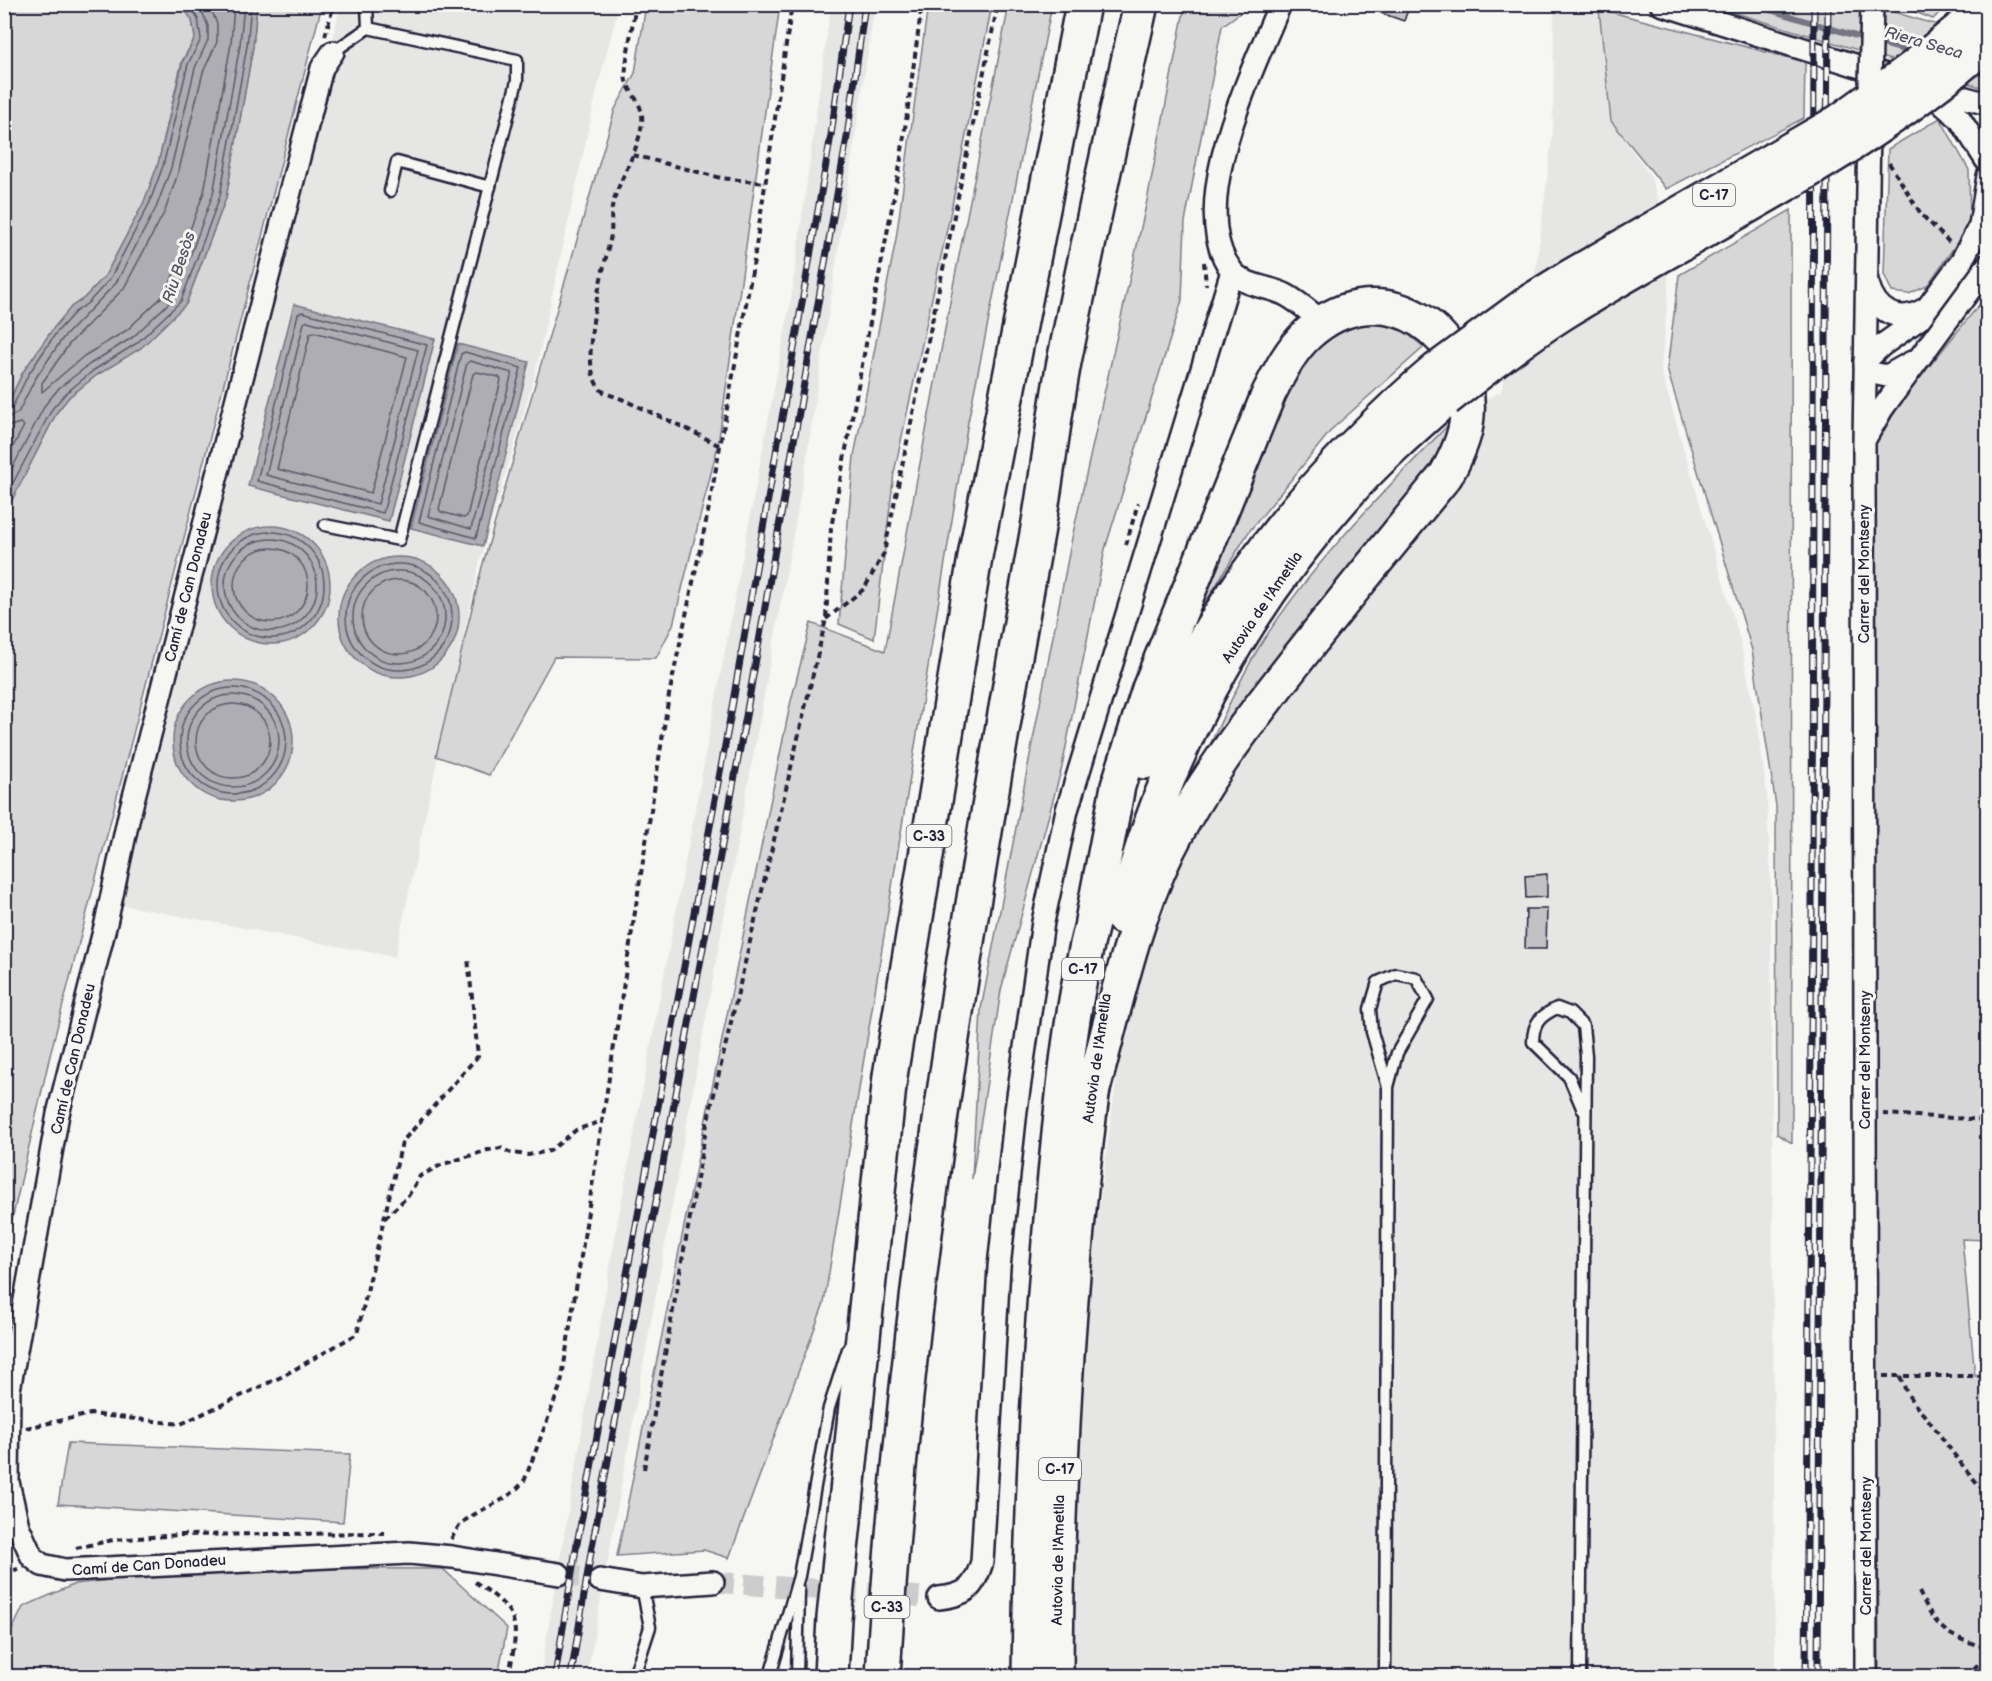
<svg xmlns="http://www.w3.org/2000/svg" width="1992" height="1681" viewBox="0 0 1992 1681" font-family="'Balsamiq Sans',sans-serif">
<style>
.built{fill:#e6e6e4}
.green{fill:#d7d7d7;stroke:#7c7c89;stroke-width:1.5}
.water{fill:#adadb3;stroke:#757583;stroke-width:1.5}
.lines{fill:none;stroke-linecap:round;stroke-linejoin:round}
.shore{stroke:#5a5a6b;stroke-width:1.5}
.stream{stroke:#757583;stroke-width:6}
.building{fill:#c2c2c4;stroke:#22223b;stroke-width:1.5}
.street-tunnel{stroke:#cccccd;stroke-width:21;stroke-dasharray:21 10;stroke-linecap:butt}
.lane-casing{stroke:#22223b;stroke-width:15}
.street-casing{stroke:#22223b;stroke-width:26}
.highway-casing{stroke:#22223b;stroke-width:38}
.path{stroke:#22223b;stroke-width:4;stroke-dasharray:6 4.5;stroke-linecap:butt}
.lane{stroke:#f6f6f2;stroke-width:10}
.street{stroke:#f6f6f2;stroke-width:21}
.highway{stroke:#f6f6f2;stroke-width:33}
.rail-casing{stroke:#22223b;stroke-width:7}
.rail{stroke:#f6f6f2;stroke-width:4.5;stroke-dasharray:14;stroke-linecap:butt}
.street-bridge-casing{stroke:#22223b;stroke-width:26;stroke-linecap:butt}
.highway-bridge-casing{stroke:#22223b;stroke-width:38;stroke-linecap:butt}
.street-bridge{stroke:#f6f6f2;stroke-width:21}
.highway-bridge{stroke:#f6f6f2;stroke-width:33}
.labels{text-anchor:middle;stroke-width:6;stroke-linejoin:round;paint-order:stroke}
.shield{fill:#f6f6f2;stroke:#626272;stroke-width:1.5}
.shield-label{font-size:14px;font-weight:bold;fill:#22223b}
.street-label{font-size:15px;fill:#22223b;stroke:#f6f6f2}
.water-label{font-size:16px;font-style:italic;fill:#535365;stroke:#f6f6f2}
</style>
<rect width="100%" height="100%" fill="#f6f6f2"/>
<filter id="ink" filterUnits="userSpaceOnUse"><feTurbulence type="fractalNoise" baseFrequency=".0167" numOctaves="2"/><feDisplacementMap in="SourceGraphic" scale="12" xChannelSelector="R" yChannelSelector="G"/><feConvolveMatrix kernelMatrix="1 2 1 2 8 2 1 2 1" color-interpolation-filters="sRGB"/></filter>
<g filter="url(#ink)">
<g class="built">
<path d="M340 5H619L597 90 535 374 479 565 395 957 117 904 325 78Z"/>
<path d="M831 5H875L805 469 587 1676H540L618 1220 791 299Z"/>
<path d="M1554 5H1586L1599 9 1611 121 1650 175 1669 234 1668 294 1661 371 1740 640 1758 726 1767 796 1771 894 1775 1676H1075V1532L1092 1261 1124 1022 1147 934 1193 831 1242 753 1468 467 1485 399 1501 392 1536 269 1553 130Z"/>
</g>
<g class="green">
<path d="M5 5H182L192 20 195 38 182 61 158 164 144 202 105 276 84 298 71 307 23 372 5 410Z"/>
<path d="M257 5H322L51 1051 5 1250V514L57 412 69 397 97 375 126 357 186 304 226 198 253 47Z"/>
<path d="M646 5H780L718 445 673 625 656 658 554 657 489 775 436 756 482 567 615 109 635 73Z"/>
<path d="M928 5H992L950 215 894 473 874 639 839 624 854 456 896 239Z"/>
<path d="M1009 5H1052L968 422 824 1303 729 1558 704 1550 617 1556 790 705 811 623 885 651 954 281Z"/>
<path d="M1185 5H1245L1244 10 1222 26 1185 222 1182 300 1105 549 1062 767 1001 990 972 1179 981 1009 1072 538 1148 196Z"/>
<path d="M1709 5H1872L1923 21 1987 37V89Z"/>
<path d="M1897 5H1947L1933 19Z"/>
<path d="M1599 9 1805 62 1804 118 1666 189 1611 121Z"/>
<path d="M1940 118 1969 170 1970 224 1927 286 1909 294 1892 292 1884 274 1888 149Z"/>
<path d="M1791 210 1792 1143 1777 1134 1776 806 1752 650 1667 369 1679 275Z"/>
<path d="M1987 295 1988 1240 1962 1239 1975 1376H1987V1676H1879L1871 452 1902 400Z"/>
<path d="M1392 322 1424 347 1333 428 1248 533 1180 644C1212 565 1242 484 1281 408 1292 388 1302 361 1320 345 1340 327 1366 323 1392 322Z"/>
<path d="M1451 422 1431 466 1388 529 1192 782C1214 739 1236 684 1261 644 1314 561 1383 492 1451 422Z"/>
<path d="M68 1443 350 1454 343 1522 58 1504Z"/>
<path d="M209 1568 443 1569 507 1628 498 1676H6L4 1647 23 1607 75 1584Z"/>
</g>
<g class="water">
<path d="M182 5H257L253 47 226 198 186 304 141 348 97 375 69 397 57 412 5 514V410L23 372 52 330 71 307 84 298 105 276 144 202 158 164 183 61 195 38 192 20Z"/>
<path d="M294 304 435 339 389 521 248 486Z"/>
<path d="M458 344 529 362 483 546 411 528Z"/>
<circle cx="271" cy="585" r="59"/>
<circle cx="399" cy="617" r="60"/>
<circle cx="233" cy="741" r="60"/>
</g>
<g class="lines">
<g class="shore">
<path d="M209 4 217 24V42L203 72 179 170 165 211 124 288 70 343 42 383V392L84 356 127 330 167 292 204 192 231 44 234 4"/>
<path d="M302 312 427 345 383 513 257 481 298 314Z"/>
<path d="M307 321 418 350 378 504 266 475 304 323Z"/>
<path d="M314 332 407 357 371 493 277 469 310 334Z"/>
<path d="M465 352 521 368 476 538 419 522 461 354Z"/>
<path d="M470 361 512 373 471 529 428 516 467 363Z"/>
<path d="M477 372 499 377 501 380 467 516 464 518 441 512 439 509 473 374Z"/>
<path d="M4 411 12 408 28 375 56 333 75 312 88 303 110 279 149 204 163 166 188 64 201 39 198 19 189 4"/>
<path d="M4 419 18 413 35 379 63 338 116 283 156 208 171 168 195 68 208 40V26L199 4"/>
<path d="M4 428 20 423 24 426 4 464"/>
<path d="M4 484 45 405 59 388 90 364 133 337 175 297 213 194 240 45 244 4"/>
<path d="M4 500 52 409 65 394 94 370 137 343 181 301 220 196 247 46 251 4"/>
<circle cx="271" cy="585" r="53"/>
<circle cx="271" cy="585" r="46"/>
<circle cx="271" cy="585" r="37"/>
<circle cx="399" cy="617" r="53"/>
<circle cx="399" cy="617" r="46"/>
<circle cx="399" cy="617" r="37"/>
<circle cx="233" cy="741" r="53"/>
<circle cx="233" cy="741" r="46"/>
<circle cx="233" cy="741" r="37"/>
</g>
<g class="stream">
<path d="M1750 4 1866 39"/>
<path d="M1876 42 1915 53"/>
<path d="M1971 70 1988 75"/>
</g>
</g>
<g class="building">
<path d="M1384 4H1410L1404 21 1381 13Z"/>
<path d="M1547 874V897L1526 898 1525 876Z"/>
<path d="M1526 909H1547L1546 949H1525Z"/>
<path d="M1836 1668H1845V1676H1835Z"/>
</g>
<g class="lines">
<g class="street-tunnel">
<path d="M559 1574 600 1580"/>
<path d="M713 1582 939 1598"/>
</g>
<defs>
<g id="lane">
<path d="M367 4 368 28"/>
<path d="M390 191 397 162 490 187"/>
<path d="M325 525 399 540 517 81V60L368 28 333 52"/>
<path d="M634 1676 650 1627 642 1587"/>
<path d="M770 1676 799 1576 829 1408 848 1349"/>
<path d="M797 1676 799 1591"/>
<path d="M1385 1676 1388 1087 1397 1053 1428 999 1416 978 1396 974 1378 982 1370 1009 1372 1032 1388 1087"/>
<path d="M1580 1676 1586 1056 1583 1026 1570 1013 1557 1008C1540 1016 1533 1023 1533 1042L1569 1077 1583 1110"/>
</g>
<g id="street">
<path d="M1280 4C1254 68 1183 208 1232 271 1245 287 1269 286 1286 295 1299 302 1311 313 1323 322"/>
<path d="M1661 4 1886 75"/>
<path d="M333 52 322 68 129 816 106 923 58 1114 9 1390 8 1482 18 1526 32 1557 42 1565 65 1570 409 1553 452 1557 559 1574"/>
<path d="M1925 87 1988 104"/>
<path d="M1925 89 1960 119 1986 160"/>
<path d="M1868 284C1876 312 1899 325 1925 309"/>
<path d="M1865 361 1881 346 1919 319 1961 262 1980 225 1988 176"/>
<path d="M1865 364 1872 373 1887 376 1912 362"/>
<path d="M1866 437 1882 409 1988 265"/>
<path d="M600 1580 642 1587 713 1582"/>
<path d="M939 1598C967 1595 974 1588 982 1562L999 1267 1016 1110 1043 922 1067 810 1232 271"/>
<path d="M1866 1676 1864 443 1869 124"/>
</g>
<g id="highway">
<path d="M1145 762C1204 610 1312 474 1436 370"/>
<path d="M1122 917C1162 761 1237 617 1345 496 1376 461 1411 430 1446 399"/>
<path d="M1092 1093C1114 1012 1131 926 1168 850 1200 785 1244 727 1289 670 1340 604 1393 540 1446 475 1455 459 1463 443 1466 425 1480 334 1382 267 1309 333 1291 349 1280 371 1269 393L1149 689 1118 786 1092 921"/>
<path d="M831 1676 834 1618 890 1076 976 551 1083 4"/>
<path d="M883 1676C905 1294 968 915 1036 539 1047 480 1053 421 1064 362 1088 243 1114 123 1141 4"/>
<path d="M1029 1676C1031 1516 1038 1357 1053 1197 1062 1098 1071 997 1098 901"/>
<path d="M1056 1676C1057 1474 1068 1272 1095 1071"/>
</g>
</defs>
<use href="#lane" class="lane-casing"/>
<use href="#street" class="street-casing"/>
<use href="#highway" class="highway-casing"/>
<g class="path">
<path d="M636 4C634 18 623 71 626 81 632 96 644 105 642 122 639 151 621 175 613 203 610 213 612 224 611 235 605 267 575 363 601 390 607 395 619 397 626 401 658 416 689 429 720 446"/>
<path d="M325 36 334 4"/>
<path d="M633 155 721 178 765 183"/>
<path d="M1889 163 1921 214 1949 242"/>
<path d="M1204 262 1206 285"/>
<path d="M1126 545 1138 503"/>
<path d="M826 619 864 589 884 553 998 4"/>
<path d="M1883 1114 1988 1120"/>
<path d="M385 1218 408 1196 420 1176 441 1165 488 1150 501 1148 511 1153 528 1155 550 1151 576 1130 602 1121"/>
<path d="M1883 1376H1988"/>
<path d="M1900 1376C1909 1401 1914 1403 1930 1422 1949 1447 1966 1472 1988 1495"/>
<path d="M26 1428 91 1414 181 1424 281 1377 357 1334 402 1142 478 1056 468 958"/>
<path d="M644 1469 707 1124 826 619 831 528 900 165 922 4"/>
<path d="M451 1539C454 1535 457 1527 462 1523 482 1506 509 1503 525 1479L561 1384 669 695 708 512 753 266 792 4"/>
<path d="M76 1548 113 1540 178 1535 385 1533"/>
<path d="M4 1573 18 1569"/>
<path d="M475 1582C523 1614 518 1623 509 1676"/>
<path d="M1919 1592C1939 1632 1946 1636 1988 1648"/>
<path d="M1966 1676 1988 1655"/>
</g>
<use href="#lane" class="lane"/>
<use href="#street" class="street"/>
<use href="#highway" class="highway"/>
<defs>
<g id="rail">
<path d="M555 1676 576 1549 731 713 831 135 849 4"/>
<path d="M571 1676 591 1552 746 716 847 137 865 4"/>
<path d="M1806 1676 1812 909 1814 4"/>
<path d="M1818 1676 1828 4"/>
</g>
</defs>
<use href="#rail" class="rail-casing"/>
<use href="#rail" class="rail"/>
<defs>
<path id="street-bridge" d="M1870 84 1872 4"/>
<g id="highway-bridge">
<path d="M1436 370 1529 302 1571 276 1838 122 1915 66 1984 9"/>
<path d="M1446 399C1484 369 1522 339 1563 313 1705 224 1862 156 1988 42"/>
</g>
</defs>
<use href="#street-bridge" class="street-bridge-casing"/>
<use href="#highway-bridge" class="highway-bridge-casing"/>
<use href="#street-bridge" class="street-bridge"/>
<use href="#highway-bridge" class="highway-bridge"/>
</g>
</g>
<g class="labels">
<g class="shield">
<rect x="1693" y="184" width="42" height="22" rx="4.5"/>
<rect x="906.5" y="825" width="45" height="22" rx="4.5"/>
<rect x="1062" y="958" width="42" height="22" rx="4.5"/>
<rect x="1039" y="1458" width="42" height="22" rx="4.5"/>
<rect x="864.5" y="1596" width="45" height="22" rx="4.5"/>
</g>
<g class="shield-label">
<text x="1714" y="200">C-17</text>
<text x="929" y="841">C-33</text>
<text x="1083" y="974">C-17</text>
<text x="1060" y="1474">C-17</text>
<text x="887" y="1612">C-33</text>
</g>
<g class="street-label">
<text transform="translate(1864 574) rotate(-90)" y="5">Carrer del Montseny</text>
<text transform="translate(188 587) rotate(-76)" y="5">Camí de Can Donadeu</text>
<text transform="translate(1262 607) rotate(-56)" y="5">Autovia de l'Ametlla</text>
<text transform="translate(1097 1058) rotate(-82)" y="5">Autovia de l'Ametlla</text>
<text transform="translate(73 1059) rotate(-77)" y="5">Camí de Can Donadeu</text>
<text transform="translate(1865 1060) rotate(-90)" y="5">Carrer del Montseny</text>
<text transform="translate(1866 1546) rotate(-90)" y="5">Carrer del Montseny</text>
<text transform="translate(1058 1560) rotate(-89)" y="5">Autovia de l'Ametlla</text>
<text transform="translate(149 1565) rotate(-4)" y="5">Camí de Can Donadeu</text>
</g>
<g class="water-label">
<text transform="translate(1924 42) rotate(16)" y="6">Riera Seca</text>
<text transform="translate(178 267) rotate(-72)" y="6">Riu Besòs</text>
</g>
</g>
<rect width="1992" height="1681" fill="none" stroke="#f6f6f2" stroke-width="24"/>
<rect x="12" y="12" width="1968" height="1657" fill="none" stroke="#22223b" stroke-width="2" filter="url(#ink)"/>
</svg>
